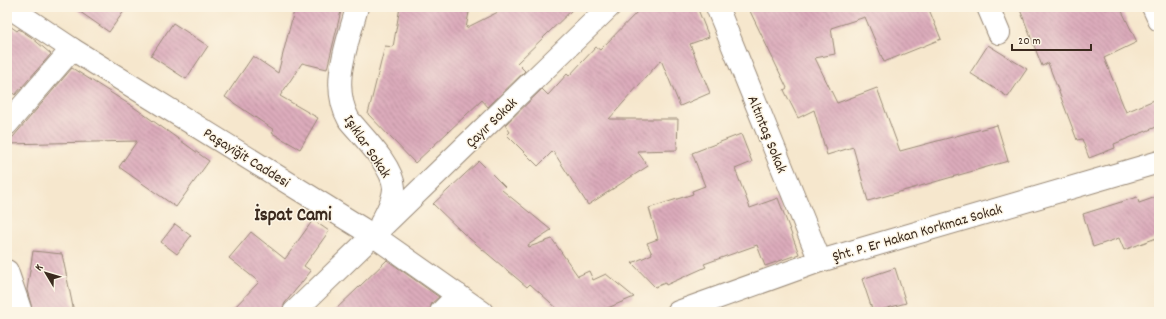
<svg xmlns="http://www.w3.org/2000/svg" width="1166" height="319" viewBox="0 0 1166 319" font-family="Dekko,sans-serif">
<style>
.building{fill:url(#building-back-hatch)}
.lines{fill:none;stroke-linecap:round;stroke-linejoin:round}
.street-casing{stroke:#988876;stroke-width:24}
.secondary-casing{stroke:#988876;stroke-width:24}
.street{stroke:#fff;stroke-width:22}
.secondary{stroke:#fff;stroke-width:22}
.labels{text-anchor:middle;stroke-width:3;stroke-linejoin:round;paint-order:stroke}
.street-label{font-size:15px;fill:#3b2a1e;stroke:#fcf5e5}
.district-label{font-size:19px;font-weight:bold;fill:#3b2a1e;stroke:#fcf5e5}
</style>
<defs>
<pattern id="building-back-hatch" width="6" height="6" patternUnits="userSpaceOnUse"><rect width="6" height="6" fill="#dcabbb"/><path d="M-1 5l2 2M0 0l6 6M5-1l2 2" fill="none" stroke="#b48b97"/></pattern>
</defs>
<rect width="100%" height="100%" fill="#fcf5e5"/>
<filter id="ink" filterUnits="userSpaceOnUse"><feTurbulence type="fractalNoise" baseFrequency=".025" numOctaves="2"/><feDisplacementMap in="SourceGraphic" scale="8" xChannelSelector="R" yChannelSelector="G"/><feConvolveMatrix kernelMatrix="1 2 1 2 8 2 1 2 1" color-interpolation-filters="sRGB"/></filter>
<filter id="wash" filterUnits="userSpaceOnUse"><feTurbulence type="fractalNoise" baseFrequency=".012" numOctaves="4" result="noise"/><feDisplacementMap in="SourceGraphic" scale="16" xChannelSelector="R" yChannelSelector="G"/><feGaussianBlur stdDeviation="0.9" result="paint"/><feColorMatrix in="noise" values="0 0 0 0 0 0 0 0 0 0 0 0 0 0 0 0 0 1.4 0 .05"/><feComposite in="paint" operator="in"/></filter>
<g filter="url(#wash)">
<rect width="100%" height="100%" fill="#f6e7cd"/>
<g id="blocks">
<g class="building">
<path d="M73 7H127L109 32Z"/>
<path d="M295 7H342L327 69 302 63 280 96 318 118 300 149 272 133 274 130 225 97 253 56 278 73Z"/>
<path d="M400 7H470L466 28 508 7H575L517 63 525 71 488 107 482 100 415 163 368 114 385 46 393 47Z"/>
<path d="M642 7H697L709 37 690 44 710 93 680 106 661 60 609 119H678L677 150 637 151 648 166 588 205 553 151 538 166 507 135 510 132 505 125 542 89 548 95 567 74 569 76 596 47 600 50Z"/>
<path d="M748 7H928L941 39 884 62 865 17 831 28 835 54 815 58 837 103 877 88 900 151 997 125 1008 161 868 201 853 147 827 155 814 110 798 118 784 90 787 88Z"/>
<path d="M1019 7H1120L1137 42 1104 58 1126 112 1159 98V126L1114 144 1115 148 1089 158 1082 139 1077 140 1048 63 1042 66Z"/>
<path d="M173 23 208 46 186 79 151 56Z"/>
<path d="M7 24 17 31 19 29 31 37 51 54 15 95 7 88Z"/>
<path d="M988 45 1027 69 1008 97 970 73Z"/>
<path d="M72 68 135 108 209 161 176 207 119 167 137 141 7 144Z"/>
<path d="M741 134 752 162 735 169 750 208 778 198 799 254 765 266 757 245 704 264 706 267 666 285 665 283 655 287 632 263 652 254 647 243 658 239 649 208 693 194 692 191 705 186 692 153Z"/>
<path d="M479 161 505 187 502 190 551 230 528 245 529 247 552 239 578 276 589 271 593 280 606 274 634 297 598 312H561L530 284 527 287 463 233 433 204Z"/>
<path d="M1159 196V237L1124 250 1119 238 1093 247 1083 214 1137 197 1139 203Z"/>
<path d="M313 220 329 231 304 266 311 271 285 303 281 312H230L259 282 229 258 251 232 285 259Z"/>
<path d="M175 224 191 236 177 254 161 242Z"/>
<path d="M33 251 62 254 74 312H33L27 290Z"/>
<path d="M387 260 439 297 432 303 429 312H333Z"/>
<path d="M895 268 906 303 873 312 862 279Z"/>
</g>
</g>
</g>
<g filter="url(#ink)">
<use href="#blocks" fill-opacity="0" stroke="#988876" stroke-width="1"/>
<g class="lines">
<defs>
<g id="street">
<path d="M357 7C348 44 329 84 349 120 363 137 393 166 394 188 394 200 387 212 381 223"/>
<path d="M717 7 820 261"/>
<path d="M988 7 999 33"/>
<path d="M1153 7 1159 20"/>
<path d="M7 124 72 49"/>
<path d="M7 271 21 312"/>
<path d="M294 312 609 7"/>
<path d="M441 312 458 295"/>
<path d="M678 312 820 261 1159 162"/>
</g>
<path id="secondary" d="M9 7 72 49 374 236 482 312"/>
</defs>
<use href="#street" class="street-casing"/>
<use href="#secondary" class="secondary-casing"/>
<use href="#street" class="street"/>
<use href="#secondary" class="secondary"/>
</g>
</g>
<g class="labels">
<g class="street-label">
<text transform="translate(491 122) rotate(-44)" y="5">Çayır Sokak</text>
<text transform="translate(768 134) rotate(68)" y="5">Altıntaş Sokak</text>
<text transform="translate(368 146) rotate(56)" y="5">Işıklar Sokak</text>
<text transform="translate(247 157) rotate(32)" y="5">Paşayiğit Caddesi</text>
<text transform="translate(917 232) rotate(-16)" y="5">Şht. P. Er Hakan Korkmaz Sokak</text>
</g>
<g class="district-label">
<text x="293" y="220">İspat Cami</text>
</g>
</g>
<rect width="1166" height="319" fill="none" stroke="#fcf5e5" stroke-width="24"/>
<g transform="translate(46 273) rotate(308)" stroke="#fcf5e5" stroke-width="3" paint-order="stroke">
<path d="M0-3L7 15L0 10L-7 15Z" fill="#3b2a1e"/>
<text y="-6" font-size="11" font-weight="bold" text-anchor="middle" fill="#3b2a1e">K</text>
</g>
<path d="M1012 44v6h79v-6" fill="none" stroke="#3b2a1e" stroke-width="2"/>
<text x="1018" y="44" font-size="12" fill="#3b2a1e" stroke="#fcf5e5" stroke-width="3" paint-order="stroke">20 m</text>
</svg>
